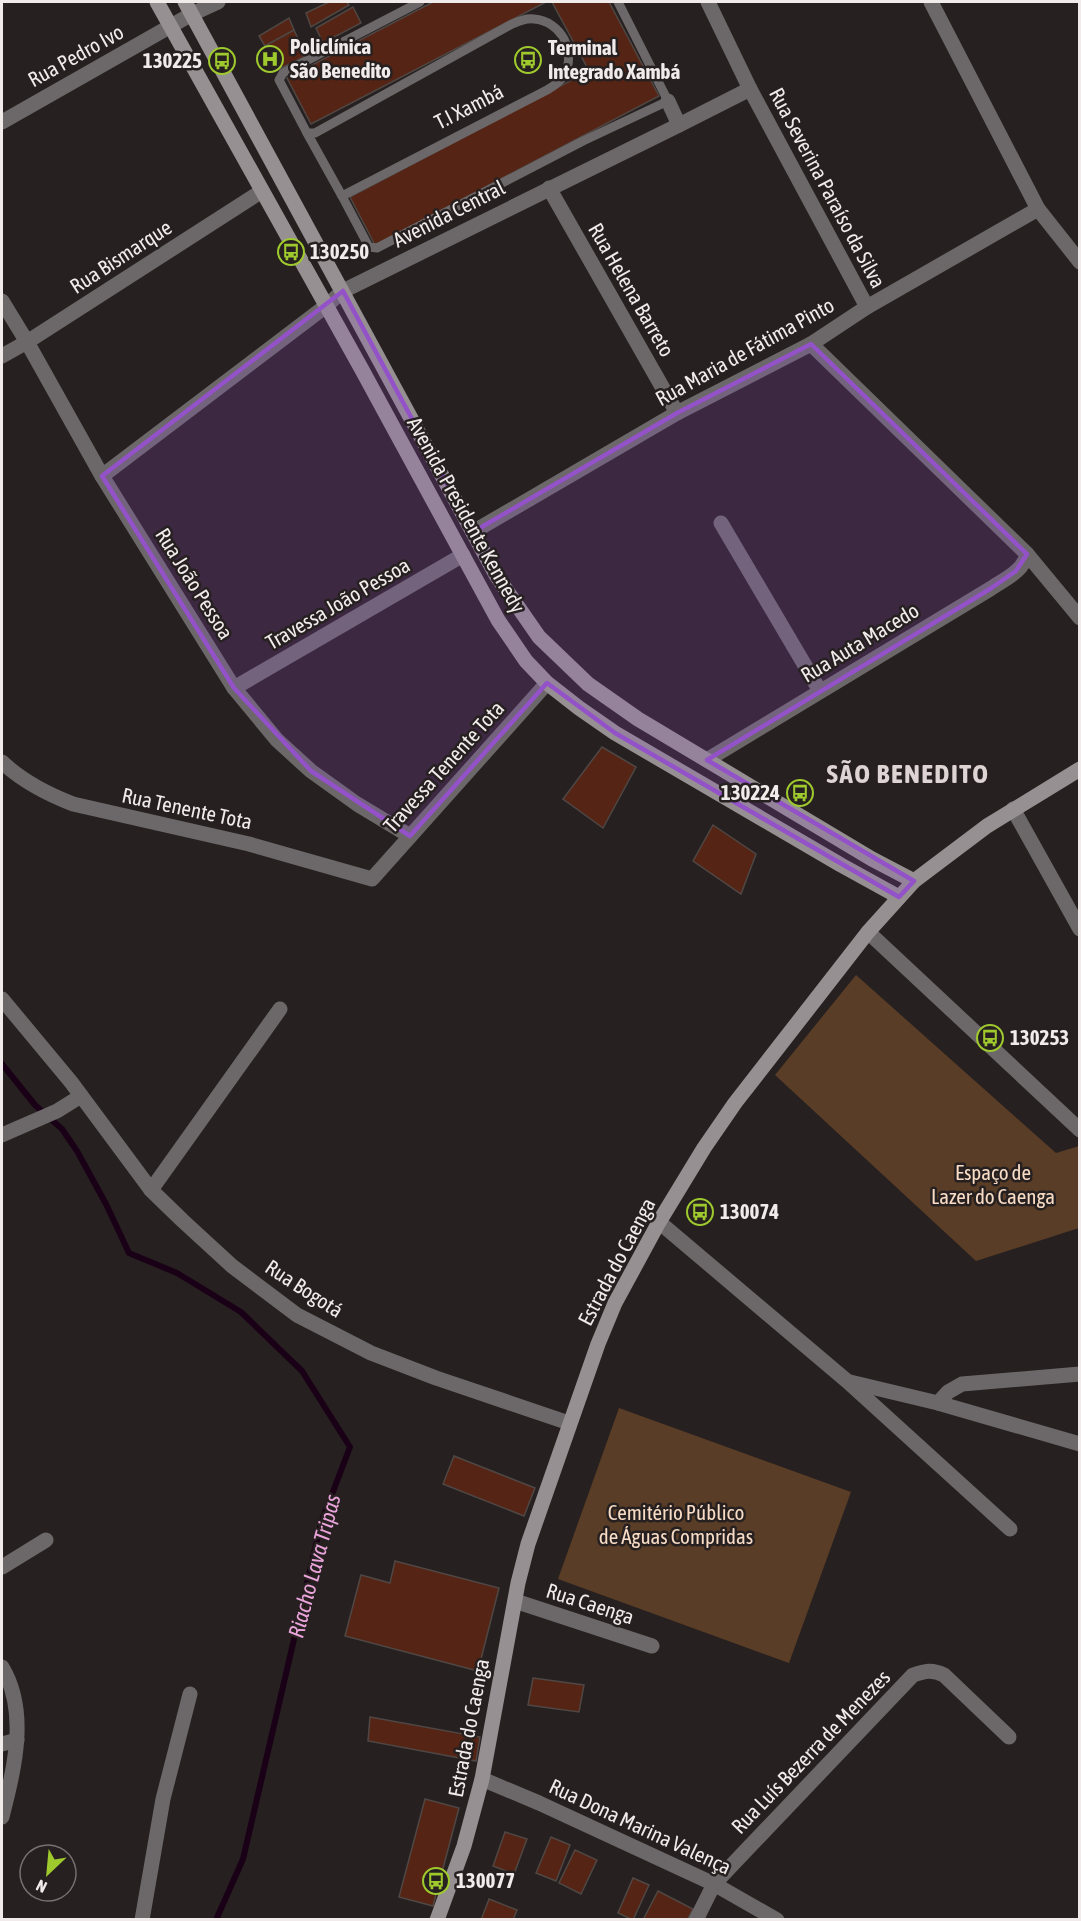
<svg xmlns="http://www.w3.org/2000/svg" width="1081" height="1921" viewBox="0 0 1081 1921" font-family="'Asap Condensed',sans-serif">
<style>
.green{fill:#593d26}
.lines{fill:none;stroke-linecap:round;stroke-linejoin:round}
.stream{stroke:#1a0016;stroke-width:6}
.building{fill:#552414;stroke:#4f4744;stroke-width:1.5}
.lane{stroke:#6c6869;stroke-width:9}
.street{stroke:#6c6869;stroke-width:15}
.secondary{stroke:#969092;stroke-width:15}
.marked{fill:#9352c8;fill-opacity:0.2;stroke:#9352c8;stroke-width:4.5;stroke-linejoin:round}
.labels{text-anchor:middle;stroke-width:5;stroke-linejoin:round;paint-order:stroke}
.poi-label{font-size:21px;font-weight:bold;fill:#f1ebeb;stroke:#272020;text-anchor:start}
.street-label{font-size:21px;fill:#f1ebeb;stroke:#272020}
.park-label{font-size:21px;fill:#f8dcc5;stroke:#272020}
.water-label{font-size:22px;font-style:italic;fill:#eaa4db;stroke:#272020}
.district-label{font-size:27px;font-weight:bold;letter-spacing:1.5px;fill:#ded4d4;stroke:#272020}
</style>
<rect width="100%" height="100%" fill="#272020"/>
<g class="green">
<path d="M856 975 1056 1153 1079 1146V1228L976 1261 775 1075Z"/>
<path d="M619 1408 851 1492 789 1663 558 1579Z"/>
</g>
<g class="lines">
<path class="stream" d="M2 1064 35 1105 62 1129 77 1151 106 1204 129 1253 177 1273 241 1312 302 1371 350 1447 321 1523 243 1859 216 1920"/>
</g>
<g class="building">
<path d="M329 2H347L349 5 311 27 306 13Z"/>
<path d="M433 2H546L311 124 287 78Z"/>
<path d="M552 2H609L659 96 375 245 350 197 589 71Z"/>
<path d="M353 7 361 23 323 43 316 28Z"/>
<path d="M289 18 294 30 265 46 259 36Z"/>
<path d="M294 30 306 56 277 70 265 46Z"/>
<path d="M602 747 636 767 603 828 563 799Z"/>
<path d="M713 825 756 854 741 894 693 861Z"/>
<path d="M454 1456 535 1488 524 1516 443 1484Z"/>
<path d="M395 1561 499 1588 478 1671 345 1636 361 1575 390 1583Z"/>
<path d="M533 1678 584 1685 579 1712 528 1705Z"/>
<path d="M370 1717 480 1737 476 1761 368 1741Z"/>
<path d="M425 1799 459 1808 433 1906 399 1897Z"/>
<path d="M505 1832 527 1839 514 1874 493 1866Z"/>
<path d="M551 1837 570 1845 556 1881 536 1873Z"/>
<path d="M575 1850 597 1860 581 1894 559 1883Z"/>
<path d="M633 1878 649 1885 633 1920 618 1913Z"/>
<path d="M658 1891 693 1909 687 1920H643Z"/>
<path d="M489 1899 517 1910 513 1920H481Z"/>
</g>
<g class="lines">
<g class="lane">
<path d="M420 2 283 73 279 80 307 133H315L512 24C519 21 526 18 534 19 561 21 577 52 564 75 560 82 554 86 547 90L342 196 369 247 377 248 583 141 668 101 618 2"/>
<path d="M307 133 342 196"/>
</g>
<g class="street">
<path d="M708 2 750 89 867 307"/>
<path d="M931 2 1038 209 1080 262"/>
<path d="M668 101 679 125"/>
<path d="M2 122 192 14 218 2"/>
<path d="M549 188 677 413"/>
<path d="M2 301 27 342 102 476 234 688 277 740 311 771 357 804 410 836"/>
<path d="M2 356 27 342 262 191"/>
<path d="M102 476 326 306 343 291 679 125 750 89"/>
<path d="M721 523 820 691"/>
<path d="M473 532 677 413 811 344 867 307 1038 209"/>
<path d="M1027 554 1080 618"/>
<path d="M234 688 463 555"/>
<path d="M707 760 990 589C1003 580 1024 571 1027 554L811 344"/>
<path d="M2 762C23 782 47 794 73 804L249 844 372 879 547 683"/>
<path d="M1013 809 1080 929"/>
<path d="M868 932 1080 1130"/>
<path d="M2 999 71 1082 151 1190 183 1221 232 1266 297 1315 371 1353 436 1378 569 1423"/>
<path d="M2 1135 57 1111 81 1096"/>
<path d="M151 1190 280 1009"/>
<path d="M659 1222 847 1381 1010 1529"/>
<path d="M850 1382 938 1403 1080 1444"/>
<path d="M938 1403 948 1392 962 1384 1080 1374"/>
<path d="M2 1567 46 1540"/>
<path d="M515 1601 652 1646"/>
<path d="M2 1667C29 1712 14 1769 2 1817"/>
<path d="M2 1744 17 1740"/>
<path d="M482 1779 539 1803 714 1884 777 1920"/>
<path d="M142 1920 163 1799 190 1694"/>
<path d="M696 1920 714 1884 913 1675C925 1671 932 1669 944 1675L1009 1737"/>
</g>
<g class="secondary">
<path d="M157 2 361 368 498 620 526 661 547 683 579 708 615 733 841 865 899 897"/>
<path d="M185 2 496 575 539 637 588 684 638 719 872 859 914 881"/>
<path d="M437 1920 464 1846 482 1779 518 1583 528 1544 598 1344 615 1303 659 1222 704 1148 735 1103 868 932 914 881 987 826 1080 769"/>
</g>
</g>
<path class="marked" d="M343 291 473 532 677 413 811 344 1027 554 1016 571 990 589 707 760 914 881 899 897 615 733 547 683 410 836 311 771 234 688 102 476Z"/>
<defs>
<symbol id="hospital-ring" viewBox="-11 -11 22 22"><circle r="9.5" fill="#272020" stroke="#9fca2e" stroke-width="1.5"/><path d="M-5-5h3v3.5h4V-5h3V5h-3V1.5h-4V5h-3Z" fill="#9fca2e"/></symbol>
<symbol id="bus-ring" viewBox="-11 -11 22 22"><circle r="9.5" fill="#272020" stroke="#9fca2e" stroke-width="1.5"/><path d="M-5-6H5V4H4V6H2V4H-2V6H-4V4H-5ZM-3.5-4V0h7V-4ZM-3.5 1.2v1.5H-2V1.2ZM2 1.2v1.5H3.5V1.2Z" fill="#9fca2e"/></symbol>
</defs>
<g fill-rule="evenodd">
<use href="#hospital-ring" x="255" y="44" width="30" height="30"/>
<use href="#bus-ring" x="513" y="45" width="30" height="30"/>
<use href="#bus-ring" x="207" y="46" width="30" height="30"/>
<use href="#bus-ring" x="276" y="237" width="30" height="30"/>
<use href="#bus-ring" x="785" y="778" width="30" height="30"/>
<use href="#bus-ring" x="975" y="1023" width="30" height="30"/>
<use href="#bus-ring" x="685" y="1197" width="30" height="30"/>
<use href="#bus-ring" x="421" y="1866" width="30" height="30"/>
</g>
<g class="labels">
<g class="poi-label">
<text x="290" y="54">Policlínica<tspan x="290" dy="24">São Benedito</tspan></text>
<text x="548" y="55">Terminal<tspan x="548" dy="24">Integrado Xambá</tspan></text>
<text x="202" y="68" text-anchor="end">130225</text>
<text x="310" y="259">130250</text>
<text x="780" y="800" text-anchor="end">130224</text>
<text x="1010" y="1045">130253</text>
<text x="720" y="1219">130074</text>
<text x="456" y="1888">130077</text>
</g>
<g class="street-label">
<text transform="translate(76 56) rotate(-29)" y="7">Rua Pedro Ivo</text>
<text transform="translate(469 107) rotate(-27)" y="7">T.I Xambá</text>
<text transform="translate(827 188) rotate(62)" y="7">Rua Severina Paraíso da Silva</text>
<text transform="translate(449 214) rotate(-27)" y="7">Avenida Central</text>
<text transform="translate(121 257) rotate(-33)" y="7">Rua Bismarque</text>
<text transform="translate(631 290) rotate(60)" y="7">Rua Helena Barreto</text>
<text transform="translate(745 352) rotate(-29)" y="7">Rua Maria de Fátima Pinto</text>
<text transform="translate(466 515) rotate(61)" y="7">Avenida Presidente Kennedy</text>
<text transform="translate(194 584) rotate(58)" y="7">Rua João Pessoa</text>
<text transform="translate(338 604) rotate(-30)" y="7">Travessa João Pessoa</text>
<text transform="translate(860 643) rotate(-31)" y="7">Rua Auta Macedo</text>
<text transform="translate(444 767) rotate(-48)" y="7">Travessa Tenente Tota</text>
<text transform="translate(187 809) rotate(12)" y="7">Rua Tenente Tota</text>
<text transform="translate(617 1262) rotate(-62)" y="7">Estrada do Caenga</text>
<text transform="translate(304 1289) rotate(33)" y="7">Rua Bogotá</text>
<text transform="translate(590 1604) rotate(18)" y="7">Rua Caenga</text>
<text transform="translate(469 1728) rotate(-79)" y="7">Estrada do Caenga</text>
<text transform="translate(811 1752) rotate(-46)" y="7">Rua Luís Bezerra de Menezes</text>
<text transform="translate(640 1827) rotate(25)" y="7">Rua Dona Marina Valença</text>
</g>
<g class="park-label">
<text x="993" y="1180">Espaço de<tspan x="993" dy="24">Lazer do Caenga</tspan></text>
<text x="676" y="1520">Cemitério Público<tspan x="676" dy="24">de Águas Compridas</tspan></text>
</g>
<g class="water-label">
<text transform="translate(314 1566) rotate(-75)" y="8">Riacho Lava Tripas</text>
</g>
<g class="district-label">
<text x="908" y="783">SÃO BENEDITO</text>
</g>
</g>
<rect width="1081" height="1921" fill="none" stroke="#f1ebeb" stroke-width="6"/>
<g transform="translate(48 1873) rotate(206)"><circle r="28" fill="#272020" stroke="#787171" stroke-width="1.5"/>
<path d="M0-4.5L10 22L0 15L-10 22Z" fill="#9fca2e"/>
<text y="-9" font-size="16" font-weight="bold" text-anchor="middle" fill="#f1ebeb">N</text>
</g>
</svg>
